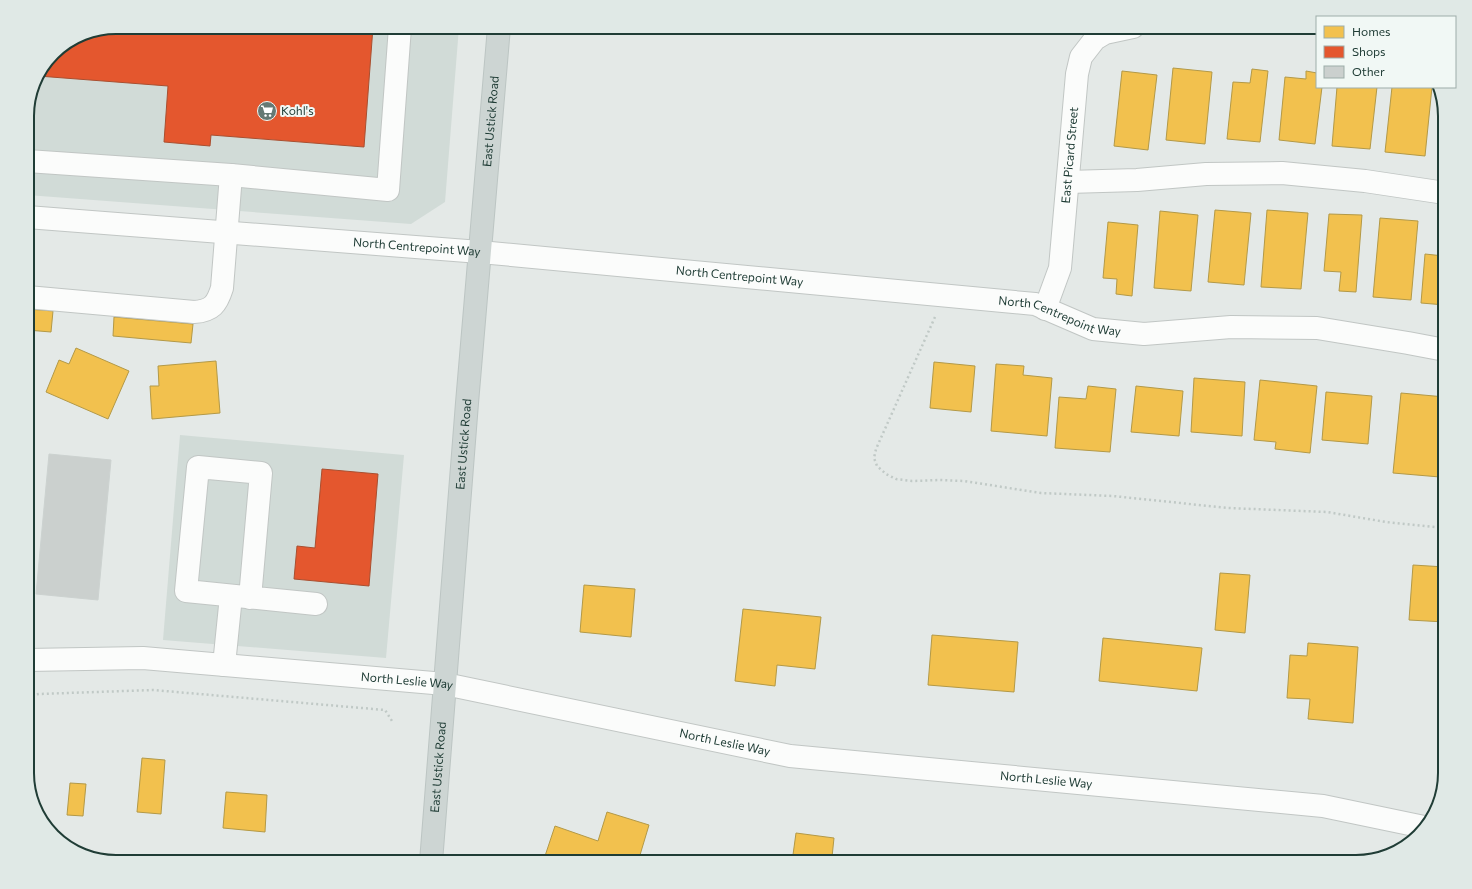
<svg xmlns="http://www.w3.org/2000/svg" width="1472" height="889" viewBox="0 0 1472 889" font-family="Commissioner,sans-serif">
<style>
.built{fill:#d1dbd7}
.homes{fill:#f2c14e;stroke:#b39947}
.shops{fill:#e4572e;stroke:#a94f30}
.building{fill:#cbd0ce;stroke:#ccd2d0}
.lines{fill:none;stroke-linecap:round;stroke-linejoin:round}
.minor-casing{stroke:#c1c6c4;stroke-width:24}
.major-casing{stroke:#bcc5c3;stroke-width:24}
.path{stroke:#c0c9c6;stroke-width:2.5;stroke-dasharray:2 3;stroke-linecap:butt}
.minor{stroke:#fbfcfb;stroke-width:22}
.major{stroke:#cdd5d3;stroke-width:22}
.labels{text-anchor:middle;stroke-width:4;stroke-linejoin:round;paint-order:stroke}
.poi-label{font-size:12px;fill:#203d36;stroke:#f1f8f5;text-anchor:start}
.street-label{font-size:12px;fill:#203d36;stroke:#f1f8f5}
.rim{fill:none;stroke:#203d36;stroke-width:2}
</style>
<rect width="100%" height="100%" fill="#e4e9e7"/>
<g class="built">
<path d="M116 27H459L445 202 411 224 27 195V111L34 82 53 53 82 34Z"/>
<path d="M180 435 404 455 386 658 163 640Z"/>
</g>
<g class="homes">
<path d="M1173 68 1212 72 1205 144 1166 140Z"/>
<path d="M1252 69 1268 71 1260 142 1227 139 1233 82 1250 83Z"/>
<path d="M1122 71 1157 75 1148 150 1114 146Z"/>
<path d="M1306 71 1317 73V87H1322L1315 144 1279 140 1285 77 1306 79Z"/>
<path d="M1337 87H1377L1370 149 1332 146Z"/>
<path d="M1392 87H1432L1425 156 1385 152Z"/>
<path d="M1444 107 1445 111V161L1438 160Z"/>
<path d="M1215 210 1251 213 1244 285 1208 282Z"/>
<path d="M1267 210 1308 213 1301 289 1261 287Z"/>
<path d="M1160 211 1198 215 1191 291 1154 288Z"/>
<path d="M1329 214 1362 215 1356 292 1339 291 1341 272 1324 271Z"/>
<path d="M1380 218 1418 221 1411 300 1373 297Z"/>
<path d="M1108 222 1138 225 1132 296 1116 294 1117 279 1103 278Z"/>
<path d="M1445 243V305L1421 303 1425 254 1444 256Z"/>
<path d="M27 309 53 311 51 332 27 330Z"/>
<path d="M114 317 193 324 191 343 113 336Z"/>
<path d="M76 348 129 371 108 419 46 392 59 360 69 364Z"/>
<path d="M216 361 220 413 152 419 150 386H159L158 366Z"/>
<path d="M934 362 975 366 971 412 930 408Z"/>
<path d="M996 364 1024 366 1023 375 1052 378 1047 436 991 431Z"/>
<path d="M1194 378 1245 382 1242 436 1191 432Z"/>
<path d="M1260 380 1317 386 1310 453 1275 449 1276 442 1254 440Z"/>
<path d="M1088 386 1116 389 1110 452 1055 448 1059 397 1086 399Z"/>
<path d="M1136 386 1183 391 1179 436 1131 432Z"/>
<path d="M1326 392 1372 396 1368 444 1322 440Z"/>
<path d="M1401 393 1445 397V424L1440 477 1393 473Z"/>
<path d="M1413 565 1445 567V622L1409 620Z"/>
<path d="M1220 573 1250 575 1245 633 1215 630Z"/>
<path d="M584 585 635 589 631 637 580 632Z"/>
<path d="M743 609 821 617 815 669 777 665 775 686 735 681Z"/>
<path d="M932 635 1018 642 1014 692 928 685Z"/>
<path d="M1103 638 1202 648 1197 691 1099 681Z"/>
<path d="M1308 643 1358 647 1353 723 1308 719 1310 699 1287 698 1290 655 1307 656Z"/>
<path d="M142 758 165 760 161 814 137 812Z"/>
<path d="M70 783 86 784 83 816 67 815Z"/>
<path d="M226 792 267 795 265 832 223 828Z"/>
<path d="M607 812 649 825 640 855 650 858 649 862H543L555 826 598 841Z"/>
<path d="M796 833 834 838 832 857 871 862H792Z"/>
<path d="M264 860 293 862H264Z"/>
</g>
<g class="shops">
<path d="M116 27H373L364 147 211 135 210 146 164 142 168 86 38 76 53 53 82 34Z"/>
<path d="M322 469 378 474 369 586 294 579 297 546 315 548Z"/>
</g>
<path class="building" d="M49 454 111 460 98 600 36 594Z"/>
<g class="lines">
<defs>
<g id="minor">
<path d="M27 161 231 175 388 190 400 27"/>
<path d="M1068 182 1137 180 1206 174 1282 173 1365 181 1445 193"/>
<path id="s1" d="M27 217 480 252 1035 304 1093 329 1144 334 1231 327 1317 328 1408 343 1445 350"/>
<path d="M27 297 194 312C212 311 217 304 222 288L231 175"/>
<path id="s2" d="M1045 309 1060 268 1077 74 1081 57 1095 39 1105 33 1133 27"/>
<path d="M250 598 261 473 198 467 186 591 316 604"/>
<path id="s3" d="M27 660 143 658 445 684 790 756 1323 806 1424 827"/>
<path d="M224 665 231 596"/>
</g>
<g id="major">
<path id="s4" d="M431 862 467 403 499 27"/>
</g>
</defs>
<use href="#minor" class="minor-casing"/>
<use href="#major" class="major-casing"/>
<g class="path">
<path d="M935 317 876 449 874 458 877 466 886 474 896 479 912 481 940 480 964 481 1041 493 1113 496 1228 508 1327 512 1386 522 1445 528"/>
<path d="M27 696 39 694 153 690 385 710 392 721"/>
</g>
<use href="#minor" class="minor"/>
<use href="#major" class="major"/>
</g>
<defs>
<symbol id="supermarket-disc" viewBox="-11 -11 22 22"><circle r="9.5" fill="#657974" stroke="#f1f8f5"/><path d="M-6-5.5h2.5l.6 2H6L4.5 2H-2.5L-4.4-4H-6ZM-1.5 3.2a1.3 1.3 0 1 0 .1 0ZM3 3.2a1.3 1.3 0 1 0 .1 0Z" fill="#fff"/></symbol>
</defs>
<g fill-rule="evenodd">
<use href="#supermarket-disc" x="256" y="100" width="22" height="22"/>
</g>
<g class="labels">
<g class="poi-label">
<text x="281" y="115">Kohl's</text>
</g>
<g class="street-label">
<text dy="4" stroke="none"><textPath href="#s4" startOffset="743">East Ustick Road</textPath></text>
<text dy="4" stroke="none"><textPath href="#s2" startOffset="157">East Picard Street</textPath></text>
<text dy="4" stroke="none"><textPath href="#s1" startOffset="391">North Centrepoint Way</textPath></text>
<text dy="4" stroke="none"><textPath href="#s1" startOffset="715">North Centrepoint Way</textPath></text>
<text dy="4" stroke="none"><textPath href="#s1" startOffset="1039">North Centrepoint Way</textPath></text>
<text dy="4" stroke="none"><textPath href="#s4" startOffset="419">East Ustick Road</textPath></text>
<text dy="4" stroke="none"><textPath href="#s3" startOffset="381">North Leslie Way</textPath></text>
<text dy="4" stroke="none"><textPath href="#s3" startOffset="705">North Leslie Way</textPath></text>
<text dy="4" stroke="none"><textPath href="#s4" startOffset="95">East Ustick Road</textPath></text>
<text dy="4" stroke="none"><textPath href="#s3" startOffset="1029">North Leslie Way</textPath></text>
</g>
</g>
<path d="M0 0H1472V889H0ZM116 34H1356A82 82 0 0 1 1438 116V773A82 82 0 0 1 1356 855H116A82 82 0 0 1 34 773V116A82 82 0 0 1 116 34Z" fill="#e0e9e6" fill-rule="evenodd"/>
<path class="rim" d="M116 34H1356A82 82 0 0 1 1438 116V773A82 82 0 0 1 1356 855H116A82 82 0 0 1 34 773V116A82 82 0 0 1 116 34Z"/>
<rect x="1316" y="16" width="140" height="72" fill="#f1f8f5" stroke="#9dada9"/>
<rect x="1324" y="26" width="20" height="12" fill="#f2c14e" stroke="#9dada9"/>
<text x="1352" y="36" font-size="12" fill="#203d36">Homes</text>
<rect x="1324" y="46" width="20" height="12" fill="#e4572e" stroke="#9dada9"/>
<text x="1352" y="56" font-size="12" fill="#203d36">Shops</text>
<rect x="1324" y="66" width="20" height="12" fill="#cbd0ce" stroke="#9dada9"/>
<text x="1352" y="76" font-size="12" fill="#203d36">Other</text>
</svg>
